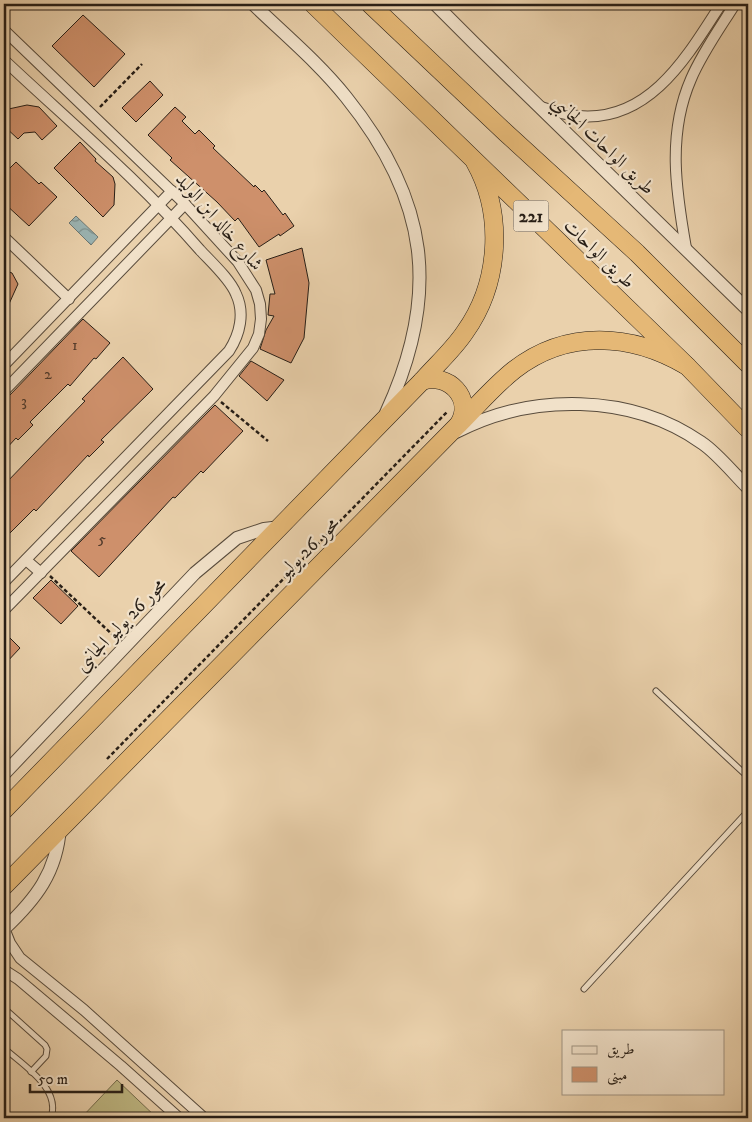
<svg xmlns="http://www.w3.org/2000/svg" width="752" height="1122" viewBox="0 0 752 1122" font-family="'IM FELL DW Pica',Amiri,serif">
<style>
.grass{fill:#bfb984;stroke:#736c4d}
.water{fill:url(#water-waves);stroke:#6d7975}
.building{fill:#ce906b;stroke:#271e16}
.lines{fill:none;stroke-linecap:round;stroke-linejoin:round}
.service-casing{stroke:#584b3c;stroke-width:7}
.minor-casing{stroke:#584b3c;stroke-width:12}
.tertiary-casing{stroke:#584b3c;stroke-width:14}
.trunk-casing{stroke:#271e16;stroke-width:19}
.path{stroke:#271e16;stroke-width:2.5;stroke-dasharray:4 2.5;stroke-linecap:butt}
.service{stroke:#f1e1c9;stroke-width:5}
.minor{stroke:#f1e1c9;stroke-width:10}
.tertiary{stroke:#f1e1c9;stroke-width:12}
.trunk{stroke:#e5b876;stroke-width:18}
.labels{text-anchor:middle;stroke-width:4.5;stroke-linejoin:round;paint-order:stroke}
.number-label{font-size:16px;fill:#513a2b}
.shield{fill:#f1e1c9;stroke:#64584c;stroke-width:1}
.shield-label{font-size:18px;font-weight:bold;fill:#271e16}
.street-label{font-size:19px;fill:#271e16;stroke:#f1e1c9}
</style>
<defs>
<pattern id="water-waves" width="16" height="10" patternUnits="userSpaceOnUse" patternTransform="scale(1.25)"><rect width="16" height="10" fill="#9bb5b4"/><path d="M0 5q4-4 8 0t8 0" fill="none" stroke="#7e9391"/></pattern>
</defs>
<rect width="100%" height="100%" fill="#ead1ac"/>
<filter id="stains"><feTurbulence type="fractalNoise" baseFrequency=".004" numOctaves="4"/><feColorMatrix values="0 0 0 0 .2 0 0 0 0 .09 0 0 0 0 .02 0 0 0 .5 -.17"/></filter>
<radialGradient id="worn" r=".72"><stop offset=".6" stop-color="#630" stop-opacity="0"/><stop offset="1" stop-color="#630" stop-opacity=".3"/></radialGradient>
<path class="grass" d="M117 1080 157 1118H81Z"/>
<path class="water" d="M76 216 98 237 91 245 69 223Z"/>
<g class="building">
<path d="M83 15 125 54 94 87 52 46Z"/>
<path d="M150 81 163 95 136 122 122 108Z"/>
<path d="M27 105 39 107 57 126 42 140 35 132 24 133 18 139 4 126V110Z"/>
<path d="M175 107 186 117 182 121 195 134 199 130 215 146 213 148 254 187 255 185 262 192 264 190 283 215 285 213 294 226 280 236 279 234 259 247 238 218 235 221 217 202 170 160 172 158 148 135Z"/>
<path d="M80 142 96 159 95 161 113 177 115 184 114 205 103 217 54 168Z"/>
<path d="M16 162 39 184 41 182 57 197 29 226 4 203V174Z"/>
<path d="M302 248 309 283 304 338 291 363 260 349 266 330 274 316 268 315 270 294H275L266 260Z"/>
<path d="M4 270 12 273 18 284 4 315Z"/>
<path d="M83 319 110 343 96 359 94 358 70 386 68 384 30 422 33 425 18 440 16 438 4 451V398L9 396Z"/>
<path d="M123 357 153 389 101 440 104 442 89 457 88 455 36 511 34 509 4 539V485L85 401 82 399Z"/>
<path d="M251 361 284 380 267 401 239 376Z"/>
<path d="M215 405 243 431 203 473 201 471 175 498 173 497 99 577 71 551Z"/>
<path d="M51 580 78 606 61 624 33 598Z"/>
<path d="M4 632 20 648 4 665Z"/>
</g>
<g class="lines">
<defs>
<g id="service">
<path d="M656 691 748 777"/>
<path d="M584 989 748 811"/>
<path d="M4 1008 45 1045 47 1049 46 1056 31 1072"/>
<path d="M4 1048C24 1066 61 1088 51 1118"/>
</g>
<g id="minor">
<path d="M4 30 185 204 238 262 256 290 260 304 261 319 259 334 253 348 214 396 4 610"/>
<path d="M4 60C70 122 140 181 200 250 211 262 230 279 236 294 245 313 240 334 229 351L4 582"/>
<path d="M541 107C553 111 565 115 578 116 650 123 688 55 721 4"/>
<path d="M4 237 69 299"/>
<path d="M686 248C676 191 667 134 691 79 702 53 720 28 735 4"/>
<path d="M4 365 172 191"/>
<path d="M4 391 185 204"/>
<path d="M26 560 41 573"/>
<path d="M4 928 10 943 20 958 84 1010 204 1118"/>
<path d="M4 970 18 979 121 1066 179 1118"/>
</g>
<g id="tertiary">
<path d="M253 4C284 34 319 63 346 97 429 200 441 294 386 413"/>
<path d="M435 4 475 44 748 310"/>
<path d="M456 432C531 393 631 393 702 443 717 453 734 474 748 488"/>
<path d="M4 774 195 573 237 538 264 529 281 527"/>
<path d="M4 929C36 899 57 872 60 827"/>
</g>
<g id="trunk">
<path d="M313 4 687 366 748 429"/>
<path d="M370 4 506 133 637 253 748 364"/>
<path d="M422 381C448 372 474 398 459 424"/>
<path d="M4 810 422 381C436 365 453 350 465 332 500 283 504 214 475 162"/>
<path d="M4 886 459 424C477 406 494 386 514 370 567 329 631 333 687 366"/>
</g>
</defs>
<use href="#service" class="service-casing"/>
<use href="#minor" class="minor-casing"/>
<use href="#tertiary" class="tertiary-casing"/>
<use href="#trunk" class="trunk-casing"/>
<g class="path">
<path d="M100 107 142 64"/>
<path d="M221 402 268 441"/>
<path d="M50 576 117 639"/>
<path d="M107 759 448 411"/>
</g>
<use href="#service" class="service"/>
<use href="#minor" class="minor"/>
<use href="#tertiary" class="tertiary"/>
<use href="#trunk" class="trunk"/>
</g>
<g class="labels">
<g class="number-label">
<text x="75" y="350">1</text>
<text x="48" y="379">2</text>
<text x="24" y="406">3</text>
<text x="102" y="544">5</text>
</g>
<rect class="shield" x="513.5" y="200.5" width="35" height="31" rx="4"/>
<g class="shield-label">
<text x="531" y="222">221</text>
</g>
<g class="street-label">
<text transform="translate(604 144) rotate(44)" y="7">طريق الواحات الجانبي</text>
<text transform="translate(220 221) rotate(49)" y="7">شارع خالد ابن الوليد</text>
<text transform="translate(600 253) rotate(44)" y="7">طريق الواحات</text>
<text transform="translate(308 547) rotate(-45)" y="7">محور 26 يوليو</text>
<text transform="translate(120 624) rotate(-46)" y="7">محور 26 يوليو الجانبى</text>
</g>
</g>
<rect width="752" height="1122" fill="none" stroke="#ead1ac" stroke-width="20"/>
<rect x="5" y="5" width="742" height="1112" fill="none" stroke="#271e16" stroke-width="2.5"/>
<rect x="10" y="10" width="732" height="1102" fill="none" stroke="#271e16"/>
<rect x="562" y="1030" width="162" height="65" fill="#f1e1c9" stroke="#a09381"/>
<rect x="572" y="1046" width="25" height="8" fill="#f1e1c9" stroke="#a09381"/>
<text x="607" y="1054" font-size="15" fill="#271e16">طريق</text>
<rect x="572" y="1067" width="25" height="15" fill="#ce906b" stroke="#a09381"/>
<text x="607" y="1080" font-size="15" fill="#271e16">مبنى</text>
<path d="M30 1084v8h92v-8" fill="none" stroke="#271e16" stroke-width="2.5"/>
<text x="38" y="1084" font-size="15" fill="#271e16" stroke="#f1e1c9" stroke-width="4" paint-order="stroke">50 m</text>
<rect width="100%" height="100%" filter="url(#stains)"/>
<rect width="100%" height="100%" fill="url(#worn)"/>
</svg>
